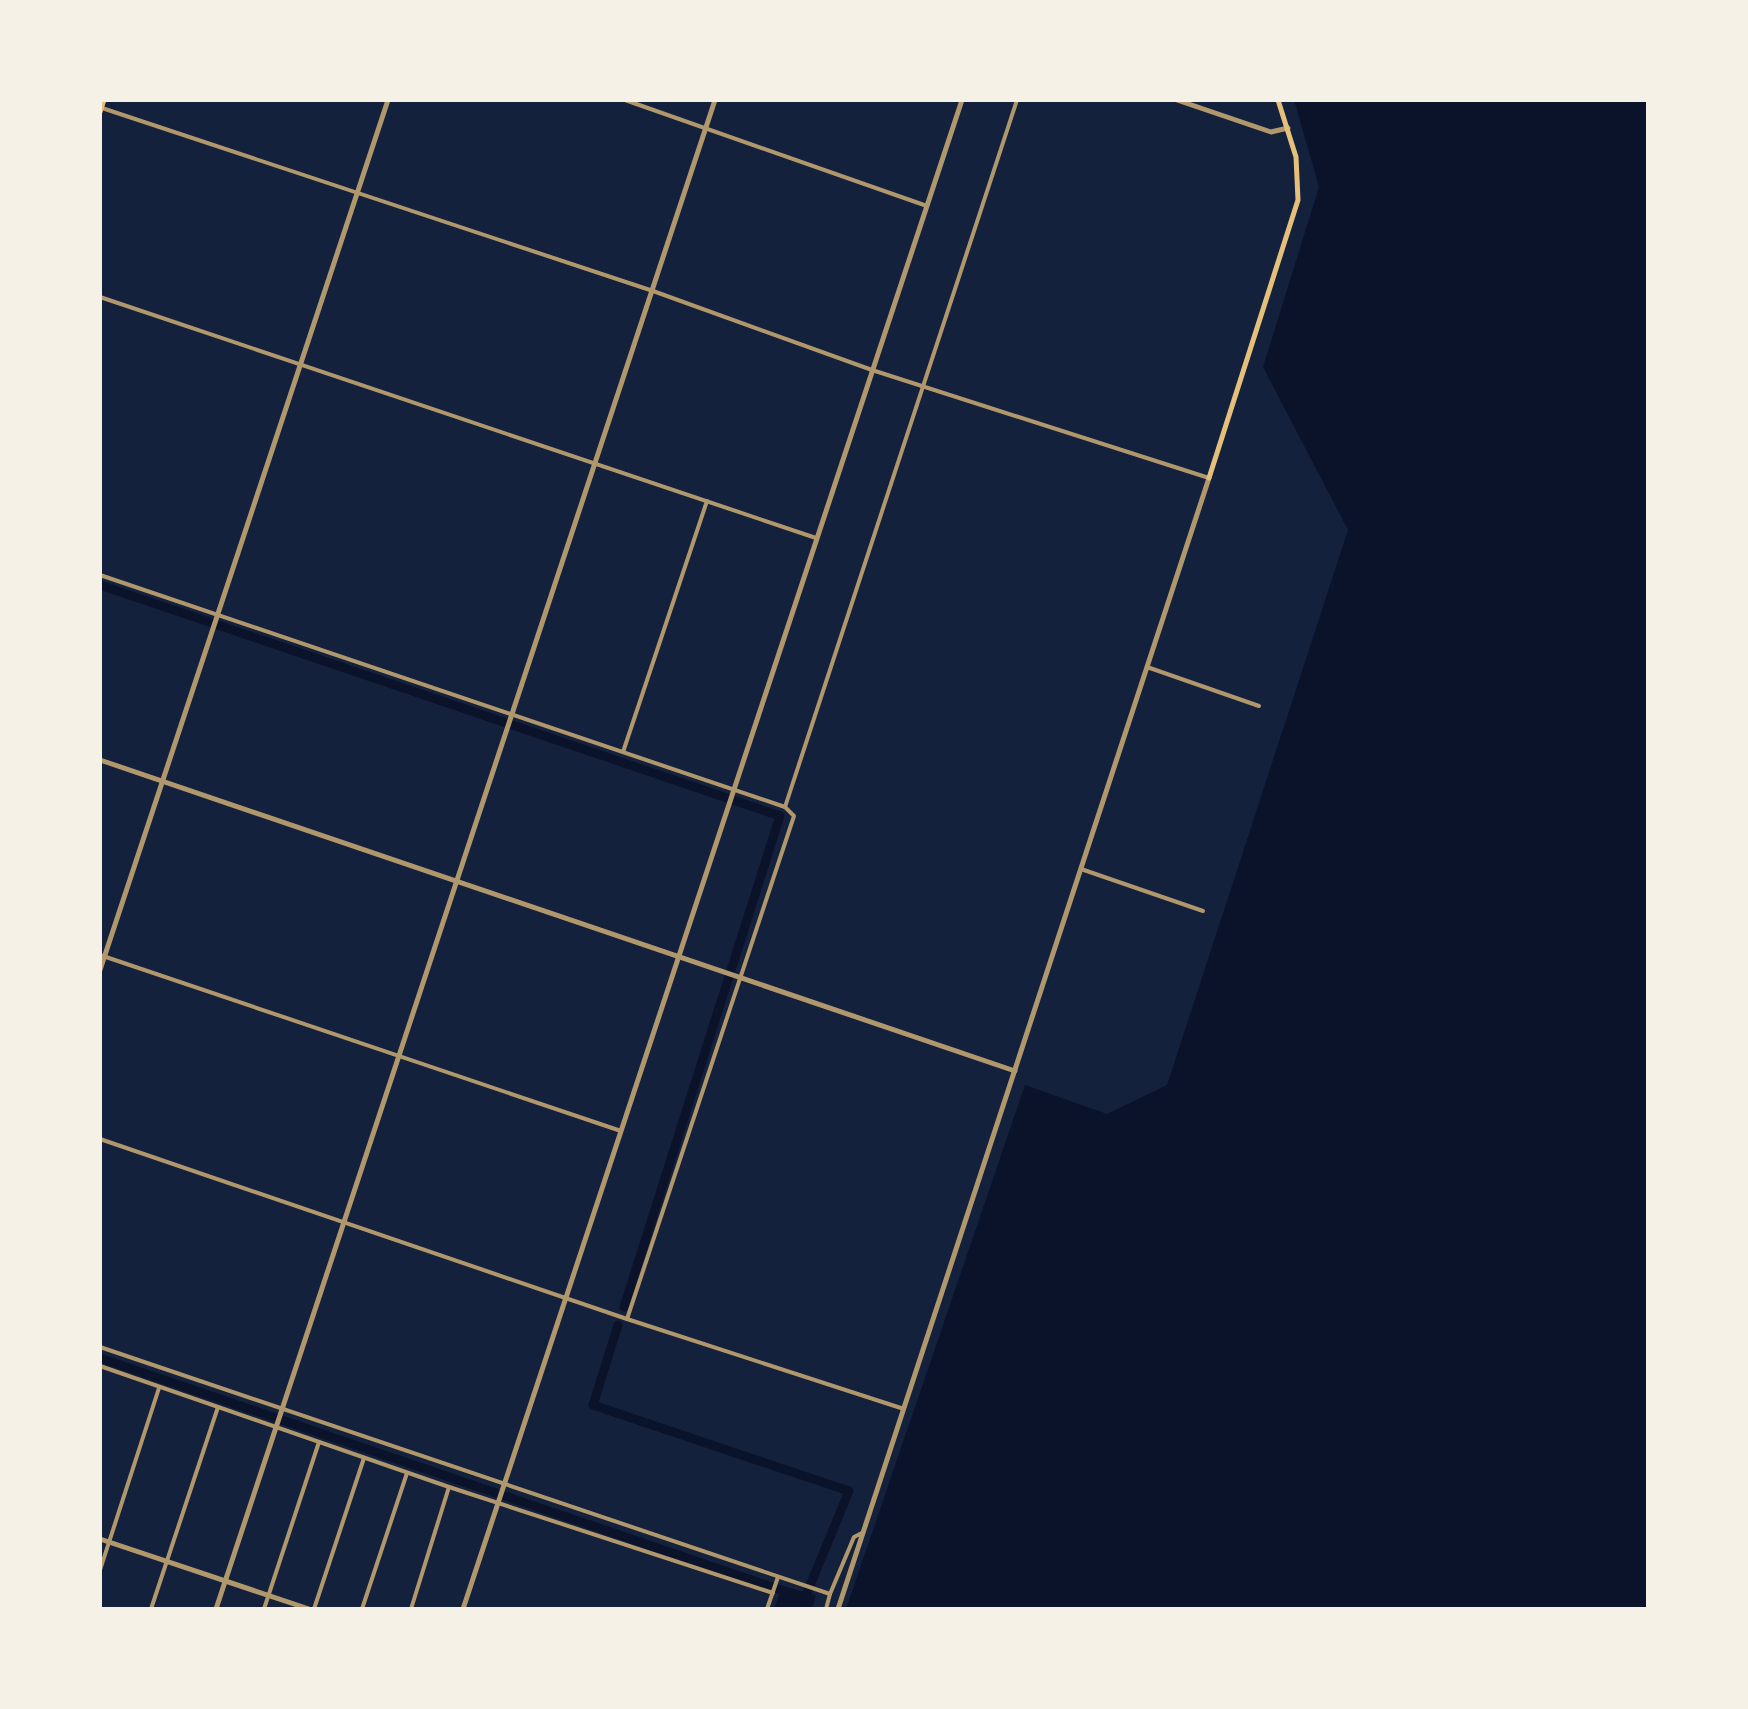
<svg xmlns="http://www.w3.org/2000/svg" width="1748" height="1709" viewBox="0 0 1748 1709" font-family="'Nunito Sans',sans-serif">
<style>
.water{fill:#0b132b}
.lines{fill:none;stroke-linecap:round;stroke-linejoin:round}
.canal{stroke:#0b132b;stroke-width:9}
.minor{stroke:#b1986c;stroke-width:4}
.tertiary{stroke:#b1986c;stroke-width:5}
.secondary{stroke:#e5c07b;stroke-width:5}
</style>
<rect width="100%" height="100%" fill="#14213d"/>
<g class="water">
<path d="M1294 100H1648V1609H846L1025 1085 1107 1114 1167 1085 1348 530 1263 367 1319 187Z"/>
<path d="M782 1586 816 1595 812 1609H774Z"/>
</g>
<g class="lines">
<g class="canal">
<path d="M100 585 780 816 624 1307"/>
<path d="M618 1325 593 1405 849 1491 804 1600"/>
<path d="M100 1358 790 1593"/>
</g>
<g class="minor">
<path d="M625 100 927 206"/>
<path d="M102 108 653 291 872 370 1209 478"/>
<path d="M100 297 816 538"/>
<path d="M100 575 785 807 1017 100"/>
<path d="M1147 667 1259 706"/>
<path d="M623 752 707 501"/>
<path d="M1081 869 1203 911"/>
<path d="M100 955 621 1131"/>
<path d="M100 1139 627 1319 904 1409"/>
<path d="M627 1319 794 816 785 807"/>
<path d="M100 1347 830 1594 854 1537 862 1533"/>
<path d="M100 1366 449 1487 773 1593"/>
<path d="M100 1570 159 1388"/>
<path d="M151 1609 218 1407"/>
<path d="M264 1609 319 1442"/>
<path d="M314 1609 364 1458"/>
<path d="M362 1609 407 1473"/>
<path d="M411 1609 449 1487"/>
<path d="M767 1609 778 1577"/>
<path d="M826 1609 830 1594"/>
</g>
<g class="tertiary">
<path d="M1177 100 1271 132 1288 128"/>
<path d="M100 760 1015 1071"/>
<path d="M100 970 388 100"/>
<path d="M100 1539 309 1609"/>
<path d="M216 1609 715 100"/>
<path d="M463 1609 962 100"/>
<path d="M838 1609 1209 478"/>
</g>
<g class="secondary">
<path d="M100 112 104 100"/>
<path d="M1209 478 1298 200 1296 157 1278 100"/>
</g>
</g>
<rect width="1748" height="1709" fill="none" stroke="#f6f1e7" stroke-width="204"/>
</svg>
